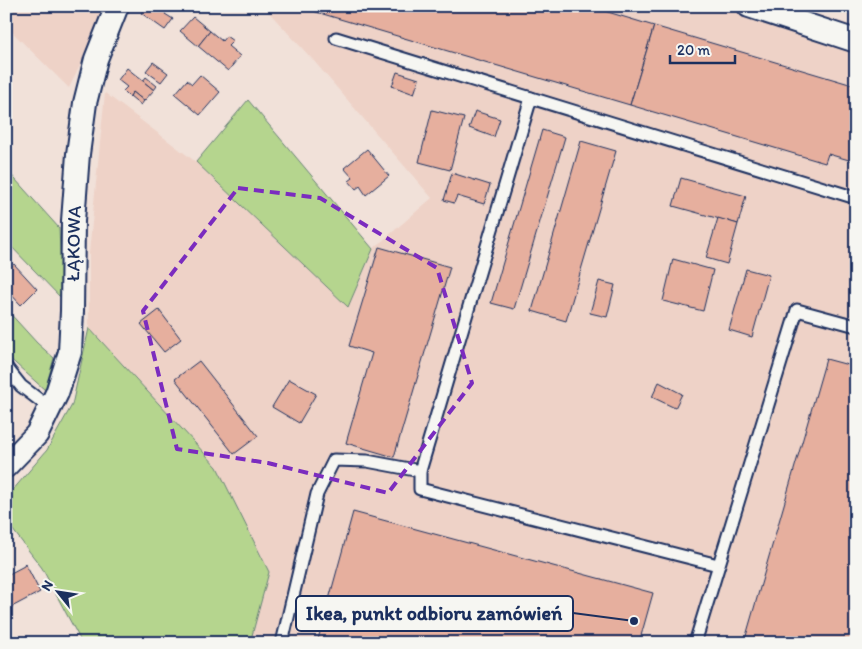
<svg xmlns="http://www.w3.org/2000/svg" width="862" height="649" viewBox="0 0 862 649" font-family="Itim,sans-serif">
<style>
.built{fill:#eed2c7}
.green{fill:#b5d58e;stroke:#688276}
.building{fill:#e6af9e;stroke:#1b2f5e}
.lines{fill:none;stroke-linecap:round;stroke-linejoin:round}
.service-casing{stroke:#1b2f5e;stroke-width:15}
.minor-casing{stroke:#1b2f5e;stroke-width:26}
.service{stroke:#f6f6f2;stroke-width:11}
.minor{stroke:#f6f6f2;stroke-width:22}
.marked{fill:none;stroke:#7b2cbf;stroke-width:4;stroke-dasharray:10 6;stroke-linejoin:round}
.labels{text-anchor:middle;stroke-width:4.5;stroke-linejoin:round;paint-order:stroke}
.street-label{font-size:19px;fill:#1b2f5e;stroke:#f6f6f2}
.leader{fill:none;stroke:#1b2f5e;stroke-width:2}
.callout-dot{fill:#1b2f5e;stroke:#f6f6f2;stroke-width:2}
.callout{fill:#f6f6f2;stroke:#1b2f5e;stroke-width:2}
.callout-label{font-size:20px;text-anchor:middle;font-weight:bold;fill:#1b2f5e}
</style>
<rect width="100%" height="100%" fill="#f1e1d9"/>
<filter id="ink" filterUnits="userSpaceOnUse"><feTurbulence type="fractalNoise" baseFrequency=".02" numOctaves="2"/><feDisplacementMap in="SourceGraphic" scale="10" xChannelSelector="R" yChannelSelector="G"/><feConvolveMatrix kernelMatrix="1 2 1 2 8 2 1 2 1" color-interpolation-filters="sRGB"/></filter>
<g filter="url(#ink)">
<g class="built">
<path d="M6 6H109L69 88 6 26Z"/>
<path d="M263 6H792L856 27V643H250L269 572 217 467 89 328V253L105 93 196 162 348 307 373 249 432 198 313 60Z"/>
</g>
<g class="green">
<path d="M248 100 373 249 348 307 196 162Z"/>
<path d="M6 169 59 228 62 299 6 241Z"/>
<path d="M6 309 37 343 54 358 45 390 6 355Z"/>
<path d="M89 328 217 467 269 572 250 643H82L42 568 6 521V498L47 450 72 405Z"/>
</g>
<g class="building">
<path d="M146 6H170L165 14 173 19 165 30 141 13Z"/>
<path d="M296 6H588L654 26 630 105Z"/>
<path d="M193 17 210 31 198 46 180 31Z"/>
<path d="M654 26 856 86V162L828 154 825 163 630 105Z"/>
<path d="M210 31 222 41 226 36 233 41 228 46 240 56 228 71 198 46Z"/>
<path d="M153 62 168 73 161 82 146 71Z"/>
<path d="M127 68 154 90 144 101 133 92 129 97 123 91 127 87 118 80Z"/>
<path d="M397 72 419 79 414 94 392 86Z"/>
<path d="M200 75 220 92 200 115 175 94 187 80 192 84Z"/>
<path d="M146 77 157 86 154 90 143 81Z"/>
<path d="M133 92 144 101 141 105 130 96Z"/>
<path d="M432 110 464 118 450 170 419 162Z"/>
<path d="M475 111 500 119 494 137 469 128Z"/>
<path d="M542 130 565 137 514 309 491 303Z"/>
<path d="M581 141 616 151 566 321 532 311Z"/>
<path d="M367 149 389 176 366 195 360 186 356 189 349 181 353 178 344 168Z"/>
<path d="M452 173 490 185 484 204 457 196 454 203 444 200Z"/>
<path d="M681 178 746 196 738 224 673 206Z"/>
<path d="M718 218 738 224 727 264 706 258Z"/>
<path d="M379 247 450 267 394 457 346 443 372 353 349 346Z"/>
<path d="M673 259 713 270 703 311 663 301Z"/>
<path d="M14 264 37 289 21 305 6 289V272Z"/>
<path d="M746 269 769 275 752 337 729 330Z"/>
<path d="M599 281 615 285 607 317 590 313Z"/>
<path d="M159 310 181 339 164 352 141 324Z"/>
<path d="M826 359 856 367V643H744Z"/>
<path d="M199 361 258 436 234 454 175 379Z"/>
<path d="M289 379 316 394 299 423 272 407Z"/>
<path d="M659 382 682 394 675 408 652 397Z"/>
<path d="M353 512 653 593 639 643H317Z"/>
<path d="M25 563 40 592 6 610 7 573 9 574 24 566Z"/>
</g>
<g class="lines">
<defs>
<g id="service">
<path d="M336 38 856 198"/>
<path d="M531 98 420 471V489L718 565"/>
<path d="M6 367 21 386 50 408"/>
<path d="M282 643 317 494 334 460 367 461 420 471"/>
<path d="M695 643 797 310 856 326"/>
</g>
<g id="minor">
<path d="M749 6 856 41"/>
<path id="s1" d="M6 466 37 434 57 393 70 352 72 311 73 221 78 154 85 103 96 59 117 6"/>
</g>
</defs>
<use href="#service" class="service-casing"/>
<use href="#minor" class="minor-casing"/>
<use href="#service" class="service"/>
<use href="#minor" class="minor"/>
</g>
</g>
<path class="marked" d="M238 188 320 198 437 268 472 383 388 493 268 463 177 449 143 311Z"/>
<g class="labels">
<g class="street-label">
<text dy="7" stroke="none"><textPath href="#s1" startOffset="242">ŁĄKOWA</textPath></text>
</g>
</g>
<path class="leader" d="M634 621L573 613"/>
<circle class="callout-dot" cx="634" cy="621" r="5"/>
<rect class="callout" x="296" y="596" width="277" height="35" rx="5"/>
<g class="callout-label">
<text x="434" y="620">Ikea, punkt odbioru zamówień</text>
</g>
<rect width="862" height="649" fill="none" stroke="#f6f6f2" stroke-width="25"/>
<rect x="12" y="12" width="837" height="624" fill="none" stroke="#1b2f5e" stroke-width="2" filter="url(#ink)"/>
<g transform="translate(58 592) rotate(300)" stroke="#f6f6f2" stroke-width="4" paint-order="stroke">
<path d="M0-4L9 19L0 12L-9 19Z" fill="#1b2f5e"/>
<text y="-8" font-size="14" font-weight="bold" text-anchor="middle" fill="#1b2f5e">N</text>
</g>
<path d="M670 55v8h65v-8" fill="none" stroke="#1b2f5e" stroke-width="2.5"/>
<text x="677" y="55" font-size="15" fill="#1b2f5e" stroke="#f6f6f2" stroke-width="4" paint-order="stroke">20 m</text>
</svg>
